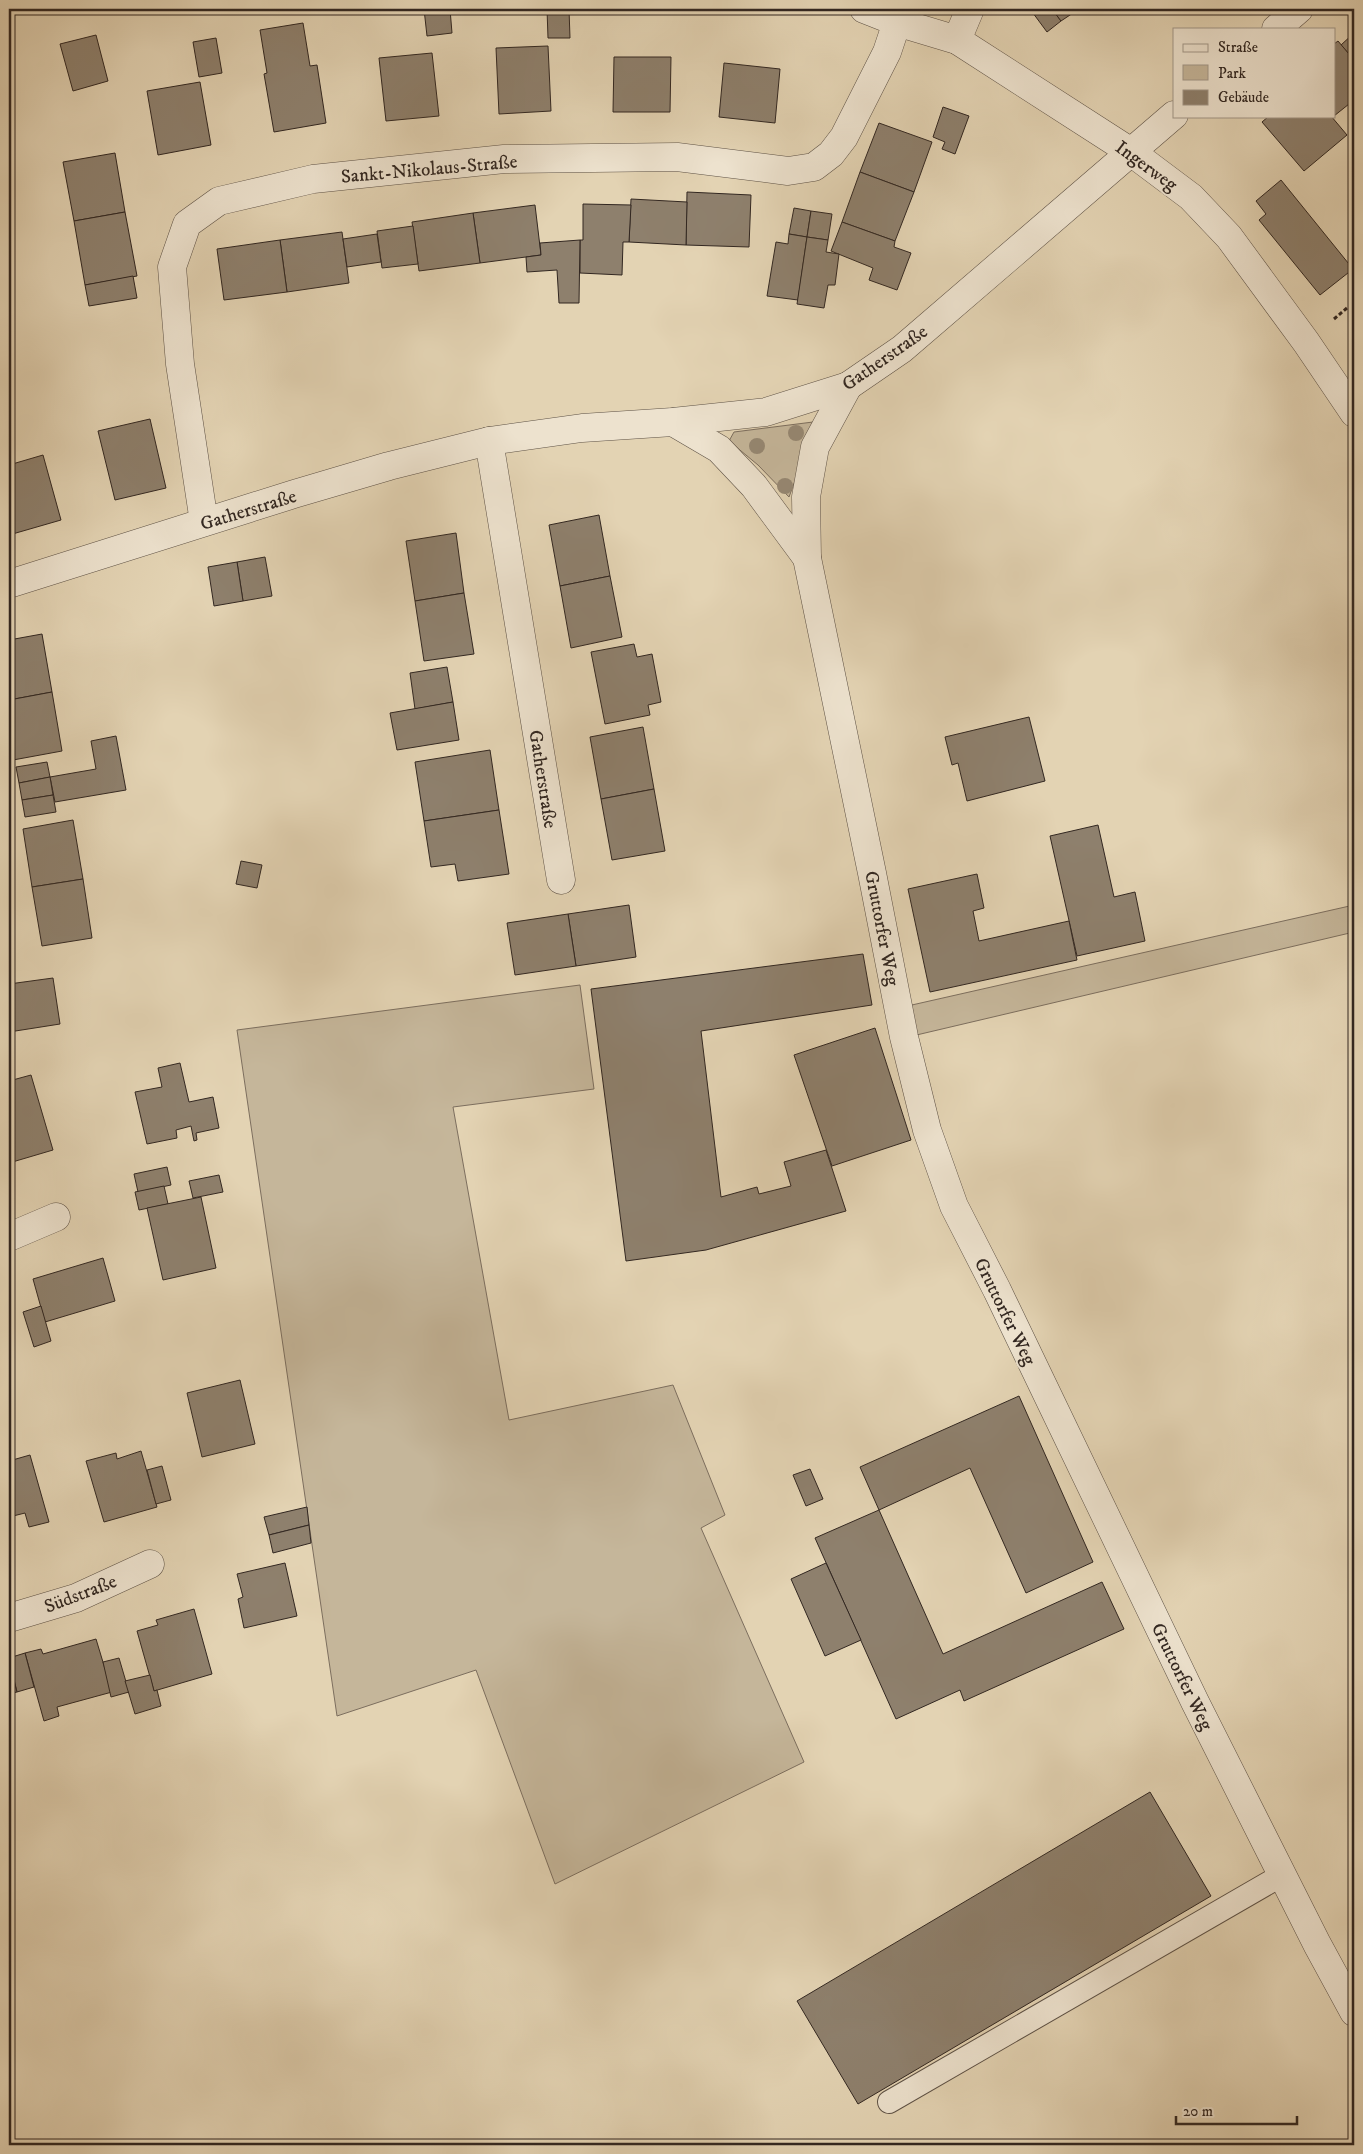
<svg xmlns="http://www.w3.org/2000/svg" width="1363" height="2154" viewBox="0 0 1363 2154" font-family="'IM FELL DW Pica',serif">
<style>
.green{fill:#c5b69a;stroke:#7c6e5e}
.building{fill:#8e806d;stroke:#322721}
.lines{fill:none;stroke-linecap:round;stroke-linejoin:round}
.service-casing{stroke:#5e5246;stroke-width:24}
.minor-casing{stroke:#5e5246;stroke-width:29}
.path{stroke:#322721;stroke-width:3;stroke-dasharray:4 2.5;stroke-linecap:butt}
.service{stroke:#ede2ce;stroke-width:22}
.minor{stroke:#ede2ce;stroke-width:28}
.tree{fill:#968873}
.labels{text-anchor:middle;stroke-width:4;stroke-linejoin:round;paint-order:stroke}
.street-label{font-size:19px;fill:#322721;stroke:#ede2ce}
</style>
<rect width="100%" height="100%" fill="#e3d3b3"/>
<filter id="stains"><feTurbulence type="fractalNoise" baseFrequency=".004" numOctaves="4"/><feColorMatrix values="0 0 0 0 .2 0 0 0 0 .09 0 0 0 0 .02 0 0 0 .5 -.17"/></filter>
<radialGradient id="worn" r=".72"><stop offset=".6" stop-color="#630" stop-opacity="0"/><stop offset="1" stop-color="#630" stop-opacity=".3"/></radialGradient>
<g class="green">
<path d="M813 422 818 429 808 446 789 497 758 465 729 441 734 432Z"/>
<path d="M1354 905V932L908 1037 903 1007Z"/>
<path d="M580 985 594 1089 453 1107 509 1420 673 1385 725 1515 701 1528 804 1762 555 1884 476 1670 337 1716 237 1030Z"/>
</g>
<g class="building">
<path d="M424 9H450L452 33 427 36Z"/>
<path d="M547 9H569L570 38H548Z"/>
<path d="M1030 9H1052L1061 21 1047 32Z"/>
<path d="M1052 9H1079L1061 21Z"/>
<path d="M303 23 310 66 317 65 326 123 274 132 264 74 267 73 260 30Z"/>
<path d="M1354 33V60L1341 45Z"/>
<path d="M96 35 108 81 73 91 60 44Z"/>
<path d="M216 38 222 73 199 77 193 42Z"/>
<path d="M1338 41 1354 60V100L1334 116V44Z"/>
<path d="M548 46 551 111 499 114 496 48Z"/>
<path d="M432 53 439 116 386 121 379 58Z"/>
<path d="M614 57H671L670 112H613Z"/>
<path d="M724 63 780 69 775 123 719 117Z"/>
<path d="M200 82 211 145 158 155 147 91Z"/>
<path d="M943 107 969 116 955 154 942 149 945 142 933 137Z"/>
<path d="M1269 116H1331L1347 135 1304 171 1262 122Z"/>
<path d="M879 123 932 142 914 192 860 172Z"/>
<path d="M115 153 125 212 74 221 63 162Z"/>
<path d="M860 172 914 192 895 241 842 222Z"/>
<path d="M1281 180 1353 269 1320 295 1259 220 1266 214 1256 201Z"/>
<path d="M687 192 751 195 749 247 686 245Z"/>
<path d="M631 199 687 202 686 245 629 242Z"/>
<path d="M583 204 631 205 629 242H623L622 275 580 273V240H583Z"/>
<path d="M535 205 541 255 480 263 473 213Z"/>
<path d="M794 208 811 211 807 237 789 234Z"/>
<path d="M811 211 832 214 828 240 807 237Z"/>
<path d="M125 212 137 276 85 285 74 221Z"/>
<path d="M473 213 480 263 419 271 412 222Z"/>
<path d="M842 222 895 241 894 247 911 253 897 290 869 280 873 268 831 251Z"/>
<path d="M413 226 418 264 382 268 377 231Z"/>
<path d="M342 232 349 283 287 292 280 240Z"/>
<path d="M377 234 381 262 347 267 343 239Z"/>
<path d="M789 234 807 237 798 300 767 296 776 242 788 244Z"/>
<path d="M807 237 828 240 826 252 839 254 835 285H828L824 308 797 304Z"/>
<path d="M280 240 287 292 224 300 217 249Z"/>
<path d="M580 240 579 303H559L557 270 527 272 526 257 541 255 540 243Z"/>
<path d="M133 276 137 298 89 306 85 285Z"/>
<path d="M150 419 166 488 115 500 98 431Z"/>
<path d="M43 455 61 520 9 535V465Z"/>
<path d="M599 515 610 576 560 586 549 525Z"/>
<path d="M456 533 464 593 415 601 406 541Z"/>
<path d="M265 557 272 596 243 601 237 562Z"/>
<path d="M237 562 243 601 214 606 208 567Z"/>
<path d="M610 576 622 637 571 648 560 586Z"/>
<path d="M464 593 474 654 424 661 415 601Z"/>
<path d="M42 634 52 692 9 700V640Z"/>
<path d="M634 644 637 657 652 654 661 702 648 705 650 715 605 724 591 652Z"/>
<path d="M447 667 453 702 415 709 410 673Z"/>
<path d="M52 692 62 751 13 760 9 736V700Z"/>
<path d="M453 702 459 740 397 750 390 713Z"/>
<path d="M1029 717 1045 781 967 801 958 763 952 765 945 737Z"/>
<path d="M643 727 654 789 601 799 590 737Z"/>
<path d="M116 736 126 790 55 802 50 777 96 769 91 741Z"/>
<path d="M490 750 499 810 424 821 415 762Z"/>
<path d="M47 762 50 777 19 783 16 767Z"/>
<path d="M50 777 53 795 22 800 19 783Z"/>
<path d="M654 789 665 851 612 860 601 799Z"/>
<path d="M53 795 56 812 25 817 22 800Z"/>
<path d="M499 810 509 874 458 881 455 864 431 867 424 821Z"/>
<path d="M73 820 83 879 32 887 23 829Z"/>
<path d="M1098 825 1114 897 1135 892 1145 941 1077 956 1050 836Z"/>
<path d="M241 861 262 865 257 888 236 884Z"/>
<path d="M977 874 984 908 973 911 979 941 1069 921 1077 960 930 992 908 889Z"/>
<path d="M83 879 92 938 42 946 32 887Z"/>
<path d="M629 905 636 957 576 966 568 914Z"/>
<path d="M568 914 576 966 515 975 507 923Z"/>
<path d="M863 954 872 1005 701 1031 721 1197 757 1187 759 1194 791 1186 784 1162 826 1150 846 1211 706 1250 626 1261 591 989Z"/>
<path d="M53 978 60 1024 9 1032V984Z"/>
<path d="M875 1028 911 1140 832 1166 794 1055Z"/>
<path d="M180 1063 189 1102 213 1097 219 1128 196 1133 197 1140 194 1141 191 1126 176 1130 177 1138 147 1144 135 1092 162 1087 158 1068Z"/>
<path d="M31 1075 53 1150 9 1163V1081Z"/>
<path d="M167 1167 171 1185 138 1192 134 1174Z"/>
<path d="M219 1175 223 1192 193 1198 189 1181Z"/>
<path d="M164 1186 168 1204 139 1210 135 1192Z"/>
<path d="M201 1197 216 1268 163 1280 147 1208Z"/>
<path d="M103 1258 115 1301 45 1322 33 1279Z"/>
<path d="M41 1306 51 1341 34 1347 23 1312Z"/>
<path d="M240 1380 255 1444 202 1457 187 1393Z"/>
<path d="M1019 1396 1093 1562 1026 1593 970 1468 879 1510 860 1467Z"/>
<path d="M141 1451 157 1507 104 1522 86 1461 116 1453 117 1459Z"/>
<path d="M30 1455 49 1522 29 1527 25 1513 9 1517V1461Z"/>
<path d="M162 1466 171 1500 156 1504 147 1470Z"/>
<path d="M810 1469 823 1499 806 1506 793 1475Z"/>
<path d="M307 1507 309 1525 269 1535 264 1517Z"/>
<path d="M879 1510 943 1654 1102 1582 1124 1629 964 1701 960 1690 896 1719 815 1538Z"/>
<path d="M309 1525 311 1543 273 1553 269 1535Z"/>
<path d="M285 1563 297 1616 244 1628 238 1599 243 1597 237 1574Z"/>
<path d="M826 1563 861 1640 825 1656 791 1579Z"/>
<path d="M194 1609 212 1674 154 1691 137 1631 158 1625 156 1620Z"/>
<path d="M96 1639 112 1692 57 1707 59 1716 44 1721 25 1653 41 1649 43 1654Z"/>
<path d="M25 1653 34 1687 17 1692 9 1658Z"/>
<path d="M119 1658 129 1692 111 1697 103 1662Z"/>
<path d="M9 1664 17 1692 9 1694Z"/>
<path d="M150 1675 154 1691 157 1690 161 1706 135 1714 125 1681Z"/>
<path d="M1150 1792 1211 1896 858 2104 797 2001Z"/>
</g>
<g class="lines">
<defs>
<path id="service" d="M889 2102 1282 1875"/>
<g id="minor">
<path d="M864 9 897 22 957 40 1131 152 1191 197 1229 237 1306 342 1354 413"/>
<path d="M1276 29 1299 9"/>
<path d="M957 40 970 9"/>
<path d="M848 386 815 447 806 497 807 558 872 873 904 1037 927 1130 954 1206 997 1290 1195 1702 1317 1944 1354 2012"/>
<path d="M673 422 719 449 754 486 807 558"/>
<path d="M489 441 561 880"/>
<path d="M204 522 180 364 172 267 187 224 219 201 313 179 504 159 677 157 788 171 814 167 831 154 844 137 887 52 897 22"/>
<path d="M9 584 294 494 389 466 489 441 582 428 673 422 766 412 848 386 902 349 1174 115"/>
<path d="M9 1237 56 1217"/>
<path d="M9 1618 76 1598 150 1564"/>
</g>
</defs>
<use href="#service" class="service-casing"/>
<use href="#minor" class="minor-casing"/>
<path class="path" d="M1334 319 1354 302"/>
<use href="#service" class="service"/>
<use href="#minor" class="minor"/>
</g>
<g class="tree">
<circle cx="796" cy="433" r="8"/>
<circle cx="757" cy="446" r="8"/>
<circle cx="785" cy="486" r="8"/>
</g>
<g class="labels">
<g class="street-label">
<text transform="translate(1147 165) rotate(36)" y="7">Ingerweg</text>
<text transform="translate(429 168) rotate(-5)" y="7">Sankt-Nikolaus-Straße</text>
<text transform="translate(884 357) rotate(-35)" y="7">Gatherstraße</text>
<text transform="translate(248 509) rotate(-17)" y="7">Gatherstraße</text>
<text transform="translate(544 779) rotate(81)" y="7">Gatherstraße</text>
<text transform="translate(883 928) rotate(79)" y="7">Gruttorfer Weg</text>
<text transform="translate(1006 1311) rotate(64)" y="7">Gruttorfer Weg</text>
<text transform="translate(80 1593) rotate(-21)" y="7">Südstraße</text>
<text transform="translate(1183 1676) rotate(64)" y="7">Gruttorfer Weg</text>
</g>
</g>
<rect width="1363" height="2154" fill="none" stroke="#e3d3b3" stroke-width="30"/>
<rect x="10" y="10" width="1343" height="2134" fill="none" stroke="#322721" stroke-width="2.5"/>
<rect x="15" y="15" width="1333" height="2124" fill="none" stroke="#322721"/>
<rect x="1173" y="28" width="162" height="90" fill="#ede2ce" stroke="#a29789"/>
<rect x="1183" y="44" width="25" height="8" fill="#ede2ce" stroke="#a29789"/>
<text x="1218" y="52" font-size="15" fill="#322721">Straße</text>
<rect x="1183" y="65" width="25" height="15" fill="#c5b69a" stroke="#a29789"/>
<text x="1218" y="78" font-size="15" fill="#322721">Park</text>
<rect x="1183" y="90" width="25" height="15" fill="#8e806d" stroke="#a29789"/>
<text x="1218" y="102" font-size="15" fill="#322721">Gebäude</text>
<path d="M1176 2116v8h121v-8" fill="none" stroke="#322721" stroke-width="2.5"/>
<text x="1183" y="2116" font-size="15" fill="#322721" stroke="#ede2ce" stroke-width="4" paint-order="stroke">20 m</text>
<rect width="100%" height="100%" filter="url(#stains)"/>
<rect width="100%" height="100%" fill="url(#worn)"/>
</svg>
